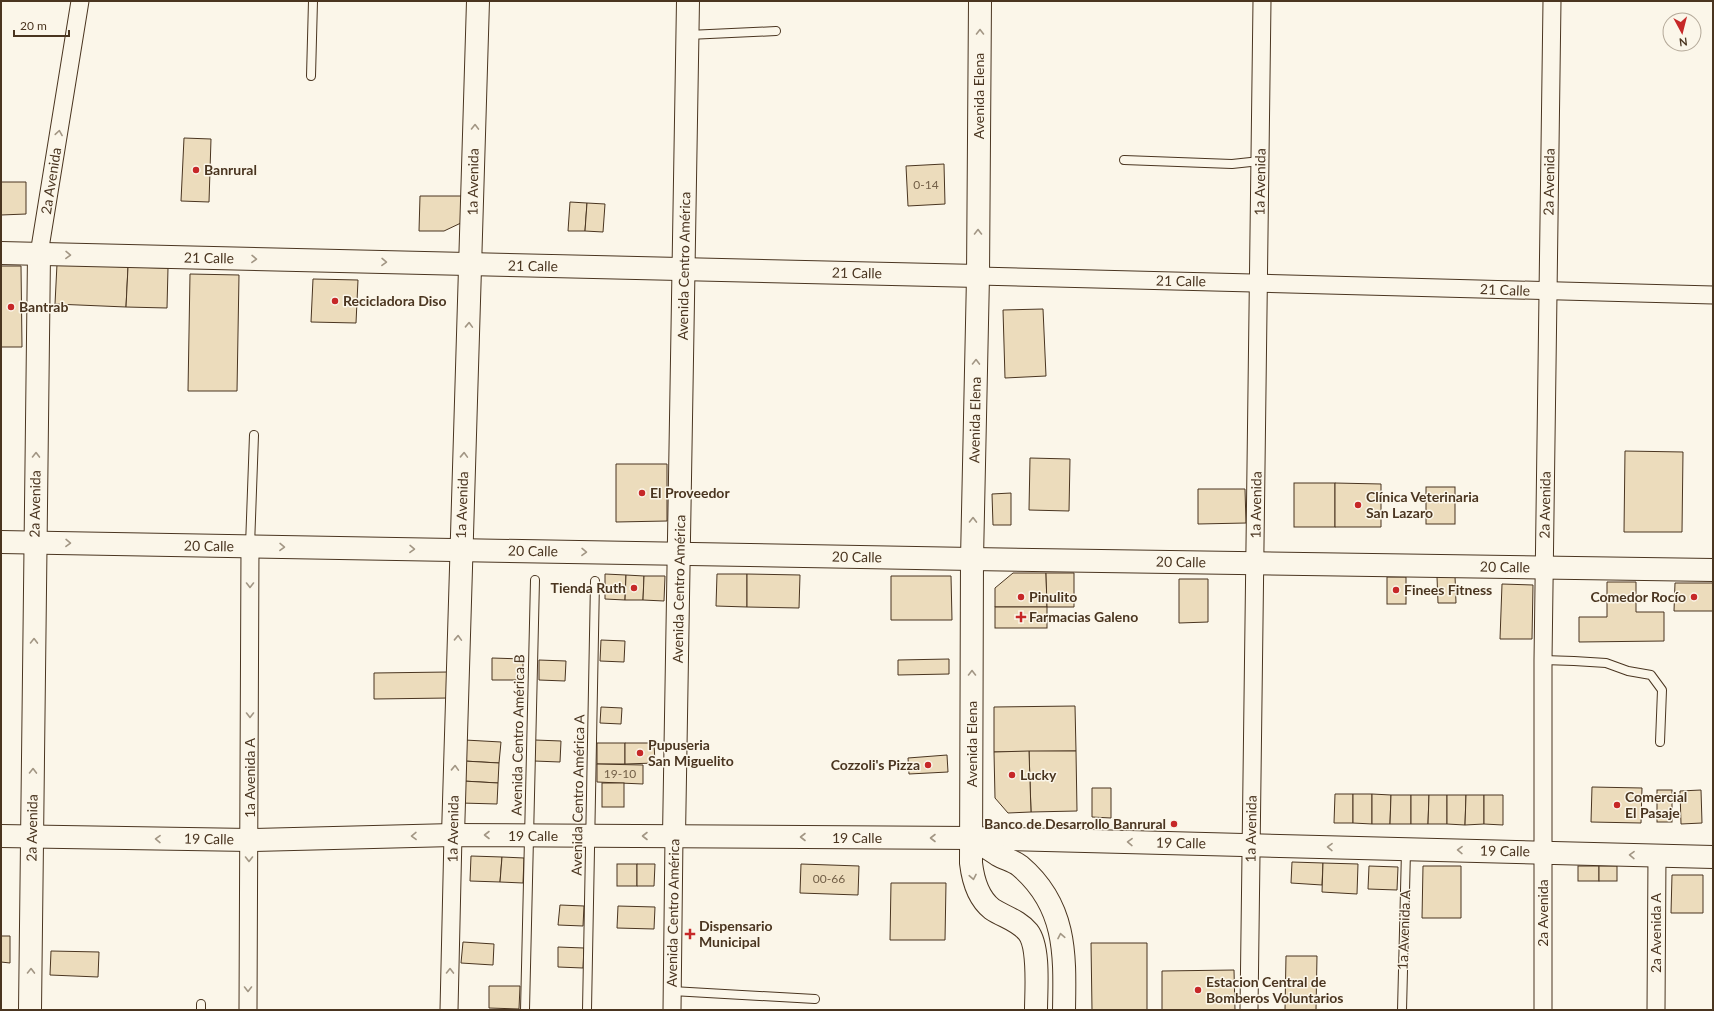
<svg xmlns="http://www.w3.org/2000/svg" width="1714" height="1011" viewBox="0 0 1714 1011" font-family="Lato,sans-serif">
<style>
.building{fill:#ecdcbc;stroke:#4a3520}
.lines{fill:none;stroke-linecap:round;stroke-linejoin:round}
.lane-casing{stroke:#4a3520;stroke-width:10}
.street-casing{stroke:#4a3520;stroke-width:19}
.secondary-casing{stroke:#4a3520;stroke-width:24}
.primary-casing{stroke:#4a3520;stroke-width:24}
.lane{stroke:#fbf6e9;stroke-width:8}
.street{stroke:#fbf6e9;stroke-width:17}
.secondary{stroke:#fbf6e9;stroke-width:22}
.primary{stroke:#fbf6e9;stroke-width:22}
.oneway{stroke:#a29684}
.poi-dot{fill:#c62828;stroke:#fbf6e9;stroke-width:1.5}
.labels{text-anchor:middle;stroke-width:3;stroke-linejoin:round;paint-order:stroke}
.number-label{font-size:12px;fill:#725f47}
.street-label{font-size:14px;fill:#4a3520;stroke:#fbf6e9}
.poi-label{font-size:14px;font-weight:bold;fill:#4a3520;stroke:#fbf6e9;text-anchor:start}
</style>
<rect width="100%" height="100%" fill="#fbf6e9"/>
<g class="building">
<path d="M184 138 211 139 209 202 181 201Z"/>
<path d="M944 164 945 204 908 206 906 166Z"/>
<path d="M1 182H26V214L1 215Z"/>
<path d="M420 196H463V222L444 231H419Z"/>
<path d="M570 202 587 203 585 231H568Z"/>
<path d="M587 203 605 204 603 232 585 231Z"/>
<path d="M57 264 128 267 126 307 55 304Z"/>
<path d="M1 266H21L22 347H1Z"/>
<path d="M128 267 168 268 167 308 126 307Z"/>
<path d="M190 274 239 275 237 391H188Z"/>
<path d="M313 279 358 280 356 323 311 322Z"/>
<path d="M1043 309 1046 376 1005 378 1003 310Z"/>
<path d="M1625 451 1683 452 1682 532H1624Z"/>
<path d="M1030 458 1070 459 1069 511 1029 510Z"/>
<path d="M616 464H667V521L616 522Z"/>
<rect x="1294" y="483" width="41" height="44"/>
<path d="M1335 483 1381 484V527H1335Z"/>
<rect x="1426" y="487" width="29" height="37"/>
<path d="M1198 489H1245L1246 523 1198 524Z"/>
<path d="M1011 493V525H993L992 494Z"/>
<path d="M1013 573H1046L1047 607H995V588Z"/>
<path d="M1046 573H1074V607H1047Z"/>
<path d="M605 574 626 575 625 600 605 599Z"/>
<path d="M717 574H747V607L716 606Z"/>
<path d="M747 574 800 575 799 608 747 607Z"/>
<path d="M626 575 644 576 643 600H625Z"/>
<path d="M644 576H665L664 601 643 600Z"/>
<path d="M891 576H951L952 620H891Z"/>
<path d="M1455 576 1456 603H1438L1437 577Z"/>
<rect x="1387" y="577" width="19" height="27"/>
<path d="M1179 579H1208V622L1179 623Z"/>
<path d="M1607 582H1636V612H1664V641L1579 642V617H1607Z"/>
<path d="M1675 583H1713V611H1674Z"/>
<path d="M1502 584 1533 585 1532 639H1500Z"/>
<rect x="995" y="607" width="52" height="21"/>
<path d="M601 640 625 641 624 662 600 661Z"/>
<path d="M492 658 523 659V680H492Z"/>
<path d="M949 659V674L898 675V660Z"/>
<path d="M539 660 566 661 565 681 539 680Z"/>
<path d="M448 672 449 698 374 699V673Z"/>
<path d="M1075 706 1076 751 994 752V707Z"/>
<path d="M601 707 622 708 621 724 600 723Z"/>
<path d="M465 740 501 742 499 763 464 761Z"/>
<path d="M535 740 561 741 560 762 534 761Z"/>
<rect x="597" y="743" width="28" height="21"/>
<path d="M625 743H654L655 763 625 764Z"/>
<path d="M1029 751H1076L1077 811 1031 812Z"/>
<path d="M1029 751 1031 812 1008 813 995 798 994 752Z"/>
<path d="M947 755 948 772 909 774 908 758Z"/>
<path d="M464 761 499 763 498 783 463 781Z"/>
<path d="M597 764 643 765V784L597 782Z"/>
<path d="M463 781 498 783 497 804 461 803Z"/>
<rect x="602" y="783" width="22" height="24"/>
<path d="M1592 787 1642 788 1641 823 1591 822Z"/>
<path d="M1092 788H1111V818L1092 817Z"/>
<rect x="1657" y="790" width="15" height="32"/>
<path d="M1701 790 1702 823 1681 824 1680 791Z"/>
<path d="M1335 794H1353V823H1334Z"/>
<path d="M1353 794H1372V824L1353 823Z"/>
<path d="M1372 794 1391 795 1390 824H1372Z"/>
<path d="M1391 795H1411V824H1390Z"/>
<path d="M1411 795H1429L1428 824H1411Z"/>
<path d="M1429 795H1447V824H1428Z"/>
<path d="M1447 795H1466L1465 825 1447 824Z"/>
<path d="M1466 795H1484V824L1465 825Z"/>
<path d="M1484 795H1503V825L1484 824Z"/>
<path d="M471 856 502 857 500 882 470 881Z"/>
<path d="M502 857 524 858 523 883 500 882Z"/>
<path d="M1292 862 1323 863 1322 885 1291 883Z"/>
<path d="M1323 863 1358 864 1357 894 1322 892Z"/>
<rect x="617" y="864" width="20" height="22"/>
<path d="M637 864H655L654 886H637Z"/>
<path d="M801 864 859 866 858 895 800 893Z"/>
<path d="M1369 866 1398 867 1397 890 1368 889Z"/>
<path d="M1423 866H1461V918H1422Z"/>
<rect x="1578" y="866" width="21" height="15"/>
<rect x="1599" y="866" width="18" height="15"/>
<path d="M1672 875H1703V913H1671Z"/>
<path d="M891 883H946L945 940H890Z"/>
<path d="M560 905 584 906 583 926 558 925Z"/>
<path d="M618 906 655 907 654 929 617 928Z"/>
<path d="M1 936H10V963L1 962Z"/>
<path d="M463 942 494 944 493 965 461 963Z"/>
<path d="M1091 943H1147V1010H1092Z"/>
<path d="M558 947 584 948 583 968 558 967Z"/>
<path d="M51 951 99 952 98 977 50 975Z"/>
<path d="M1286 956H1317L1316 1010H1285Z"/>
<path d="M1234 970 1235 1010H1162V971Z"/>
<path d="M489 986H520L519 1009 489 1008Z"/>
</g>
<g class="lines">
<defs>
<g id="lane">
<path d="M688 35 776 31"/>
<path d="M311 76 313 1"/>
<path d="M1124 160 1232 164 1260 161"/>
<path d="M250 546 254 435"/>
<path d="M1543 660 1574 661 1606 663 1628 671 1651 675 1662 690 1660 742"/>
<path d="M672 991 815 999"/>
<path d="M201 1010V1004"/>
<path d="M525 1010 535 580"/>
<path d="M587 1010 595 581"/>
<path d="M1402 1010 1406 851"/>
</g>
<g id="street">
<path d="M39 254 80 1"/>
<path d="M978 276 1713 295"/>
<path d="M248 1010 250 546"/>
<path d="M449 1010 453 835"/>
<path d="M672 1010 674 836"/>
<path d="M1249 1010 1262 1"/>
<path d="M1543 1010V660L1552 1"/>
<path d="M1656 1010 1657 855"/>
</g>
<g id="secondary">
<path d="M1 542 972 559 1713 570"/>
<path d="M453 835C460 557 471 279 478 1"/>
<path d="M674 836 688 1"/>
<path d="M972 838 1713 857"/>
<path d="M30 1010 39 254"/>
</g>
<g id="primary">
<path d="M980 1 978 276 972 559 971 863C973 880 978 898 992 909 1004 917 1018 920 1028 932 1040 947 1036 991 1036 1010"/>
<path d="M1 253 978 276"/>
<path d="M1 836 250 840 453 835 972 838"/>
<path d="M972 838C981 844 989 849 998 855 1005 859 1014 861 1020 866 1067 906 1065 955 1064 1010"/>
</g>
</defs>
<use href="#lane" class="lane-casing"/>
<use href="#street" class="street-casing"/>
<use href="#secondary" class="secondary-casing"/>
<use href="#primary" class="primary-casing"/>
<use href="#lane" class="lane"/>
<use href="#street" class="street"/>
<use href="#secondary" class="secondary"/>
<use href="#primary" class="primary"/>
</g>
<defs><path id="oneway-chevron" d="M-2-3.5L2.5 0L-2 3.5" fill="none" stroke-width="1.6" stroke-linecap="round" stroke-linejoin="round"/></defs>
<g class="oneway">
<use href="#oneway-chevron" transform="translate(980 32) rotate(-90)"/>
<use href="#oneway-chevron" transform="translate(475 127) rotate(-89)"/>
<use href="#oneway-chevron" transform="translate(59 133) rotate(-81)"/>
<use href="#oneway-chevron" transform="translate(978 232) rotate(-90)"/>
<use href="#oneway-chevron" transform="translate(68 255) rotate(1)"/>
<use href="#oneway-chevron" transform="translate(254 259) rotate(1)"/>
<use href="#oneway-chevron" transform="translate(384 262) rotate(1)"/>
<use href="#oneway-chevron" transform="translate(469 325) rotate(-88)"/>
<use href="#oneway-chevron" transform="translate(976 362) rotate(-89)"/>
<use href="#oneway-chevron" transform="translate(36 455) rotate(-89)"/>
<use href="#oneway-chevron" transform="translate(464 455) rotate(-88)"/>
<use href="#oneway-chevron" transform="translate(973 520) rotate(-89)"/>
<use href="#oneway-chevron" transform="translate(68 543) rotate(1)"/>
<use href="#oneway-chevron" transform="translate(282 547) rotate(1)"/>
<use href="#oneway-chevron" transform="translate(412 549) rotate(1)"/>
<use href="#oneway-chevron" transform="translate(584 552) rotate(1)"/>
<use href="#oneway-chevron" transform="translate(250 585) rotate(90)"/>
<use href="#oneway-chevron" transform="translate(458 638) rotate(-88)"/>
<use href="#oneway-chevron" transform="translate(34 641) rotate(-89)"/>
<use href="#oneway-chevron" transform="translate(972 673) rotate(-90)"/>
<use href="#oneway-chevron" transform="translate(250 715) rotate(90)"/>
<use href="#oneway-chevron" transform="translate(455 768) rotate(-88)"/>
<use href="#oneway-chevron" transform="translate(33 771) rotate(-89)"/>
<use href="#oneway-chevron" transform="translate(487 835) rotate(-180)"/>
<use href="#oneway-chevron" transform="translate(414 836) rotate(179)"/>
<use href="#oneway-chevron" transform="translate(645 836) rotate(-180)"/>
<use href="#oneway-chevron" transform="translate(803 837) rotate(-180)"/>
<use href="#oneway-chevron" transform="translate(933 838) rotate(-180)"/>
<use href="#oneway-chevron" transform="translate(158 839) rotate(-179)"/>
<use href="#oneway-chevron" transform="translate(1130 842) rotate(-179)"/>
<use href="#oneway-chevron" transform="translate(1330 847) rotate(-179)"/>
<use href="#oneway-chevron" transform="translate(1460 850) rotate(-179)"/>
<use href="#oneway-chevron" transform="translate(1632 855) rotate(-179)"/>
<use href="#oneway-chevron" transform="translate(249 859) rotate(90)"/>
<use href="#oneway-chevron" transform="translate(973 877) rotate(79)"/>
<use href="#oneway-chevron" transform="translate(1061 936) rotate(-101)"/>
<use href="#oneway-chevron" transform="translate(31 971) rotate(-89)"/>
<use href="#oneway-chevron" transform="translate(450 971) rotate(-89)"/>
<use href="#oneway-chevron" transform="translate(248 989) rotate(90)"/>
</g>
<g class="poi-dot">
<circle cx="196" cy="170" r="4"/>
<circle cx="335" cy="301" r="4"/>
<circle cx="11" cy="307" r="4"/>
<circle cx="642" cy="493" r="4"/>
<circle cx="1358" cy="505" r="4"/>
<circle cx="634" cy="588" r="4"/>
<circle cx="1396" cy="590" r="4"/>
<circle cx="1021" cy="597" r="4"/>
<circle cx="1694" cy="597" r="4"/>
<path d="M1019 611h4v4h4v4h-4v4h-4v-4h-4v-4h4z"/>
<circle cx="640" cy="753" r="4"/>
<circle cx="928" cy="765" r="4"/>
<circle cx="1012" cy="775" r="4"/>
<circle cx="1617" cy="805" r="4"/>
<circle cx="1174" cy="824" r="4"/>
<path d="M688 928h4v4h4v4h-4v4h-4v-4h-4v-4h4z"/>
<circle cx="1198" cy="990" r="4"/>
</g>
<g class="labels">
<g class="number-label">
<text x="926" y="189">0-14</text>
<text x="620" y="778">19-10</text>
<text x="829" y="883">00-66</text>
</g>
<g class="street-label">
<text transform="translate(979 96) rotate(-90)" y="5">Avenida Elena</text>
<text transform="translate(51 181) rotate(-81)" y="5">2a Avenida</text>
<text transform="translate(473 182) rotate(-89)" y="5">1a Avenida</text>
<text transform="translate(1260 182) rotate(-89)" y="5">1a Avenida</text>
<text transform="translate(1549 182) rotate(-89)" y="5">2a Avenida</text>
<text transform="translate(209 258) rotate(1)" y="5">21 Calle</text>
<text transform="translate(533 266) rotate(1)" y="5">21 Calle</text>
<text transform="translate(684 266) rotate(-89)" y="5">Avenida Centro América</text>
<text transform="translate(857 273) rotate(1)" y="5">21 Calle</text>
<text transform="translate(1181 281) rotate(1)" y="5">21 Calle</text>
<text transform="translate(1505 290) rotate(2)" y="5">21 Calle</text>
<text transform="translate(975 420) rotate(-89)" y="5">Avenida Elena</text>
<text transform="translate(35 504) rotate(-89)" y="5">2a Avenida</text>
<text transform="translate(462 505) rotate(-88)" y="5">1a Avenida</text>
<text transform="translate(1256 505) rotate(-89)" y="5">1a Avenida</text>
<text transform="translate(1545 505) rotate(-89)" y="5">2a Avenida</text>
<text transform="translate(209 546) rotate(1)" y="5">20 Calle</text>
<text transform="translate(533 551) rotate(1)" y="5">20 Calle</text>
<text transform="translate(857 557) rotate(1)" y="5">20 Calle</text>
<text transform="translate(1181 562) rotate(1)" y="5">20 Calle</text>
<text transform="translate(1505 567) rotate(1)" y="5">20 Calle</text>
<text transform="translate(679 589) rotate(-89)" y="5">Avenida Centro América</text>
<text transform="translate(518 735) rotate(-89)" y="5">Avenida Centro América B</text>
<text transform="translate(972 744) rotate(-90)" y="5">Avenida Elena</text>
<text transform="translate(250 778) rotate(-90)" y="5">1a Avenida A</text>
<text transform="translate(578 795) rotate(-89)" y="5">Avenida Centro América A</text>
<text transform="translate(32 828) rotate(-89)" y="5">2a Avenida</text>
<text transform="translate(453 829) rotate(-89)" y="5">1a Avenida</text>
<text transform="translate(1251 829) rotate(-89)" y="5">1a Avenida</text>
<text x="533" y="841">19 Calle</text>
<text x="857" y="843">19 Calle</text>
<text transform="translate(209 839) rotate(1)" y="5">19 Calle</text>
<text transform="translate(1181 843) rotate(1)" y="5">19 Calle</text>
<text transform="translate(1505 851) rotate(1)" y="5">19 Calle</text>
<text transform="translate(673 913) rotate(-89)" y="5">Avenida Centro América</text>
<text transform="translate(1543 913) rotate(-90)" y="5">2a Avenida</text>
<text transform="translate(1404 930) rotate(-88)" y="5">1a Avenida A</text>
<text transform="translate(1656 933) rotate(-90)" y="5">2a Avenida A</text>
</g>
<g class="poi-label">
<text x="204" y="175">Banrural</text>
<text x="343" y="306">Recicladora Diso</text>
<text x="19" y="312">Bantrab</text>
<text x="650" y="498">El Proveedor</text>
<text x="1366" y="502">Clínica Veterinaria<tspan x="1366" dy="16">San Lazaro</tspan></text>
<text x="626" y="593" text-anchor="end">Tienda Ruth</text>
<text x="1404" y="595">Finees Fitness</text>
<text x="1029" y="602">Pinulito</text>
<text x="1686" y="602" text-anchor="end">Comedor Rocío</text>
<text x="1029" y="622">Farmacias Galeno</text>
<text x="648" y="750">Pupuseria<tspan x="648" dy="16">San Miguelito</tspan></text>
<text x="920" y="770" text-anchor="end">Cozzoli's Pizza</text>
<text x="1020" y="780">Lucky</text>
<text x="1625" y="802">Comercial<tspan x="1625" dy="16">El Pasaje</tspan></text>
<text x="1166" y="829" text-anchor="end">Banco de Desarrollo Banrural</text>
<text x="699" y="931">Dispensario<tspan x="699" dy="16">Municipal</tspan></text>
<text x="1206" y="987">Estacion Central de<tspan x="1206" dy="16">Bomberos Voluntarios</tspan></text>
</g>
</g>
<rect width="1714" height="1011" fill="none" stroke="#4a3520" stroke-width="4"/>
<g transform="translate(1682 32) rotate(173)"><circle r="19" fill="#fbf6e9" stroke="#b4a999"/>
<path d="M0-3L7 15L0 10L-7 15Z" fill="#c62828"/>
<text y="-6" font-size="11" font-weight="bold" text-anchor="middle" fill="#4a3520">N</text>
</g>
<path d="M14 30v6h55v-6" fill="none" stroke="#4a3520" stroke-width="2"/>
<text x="20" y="30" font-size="12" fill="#4a3520" stroke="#fbf6e9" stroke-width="3" paint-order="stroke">20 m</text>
</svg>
